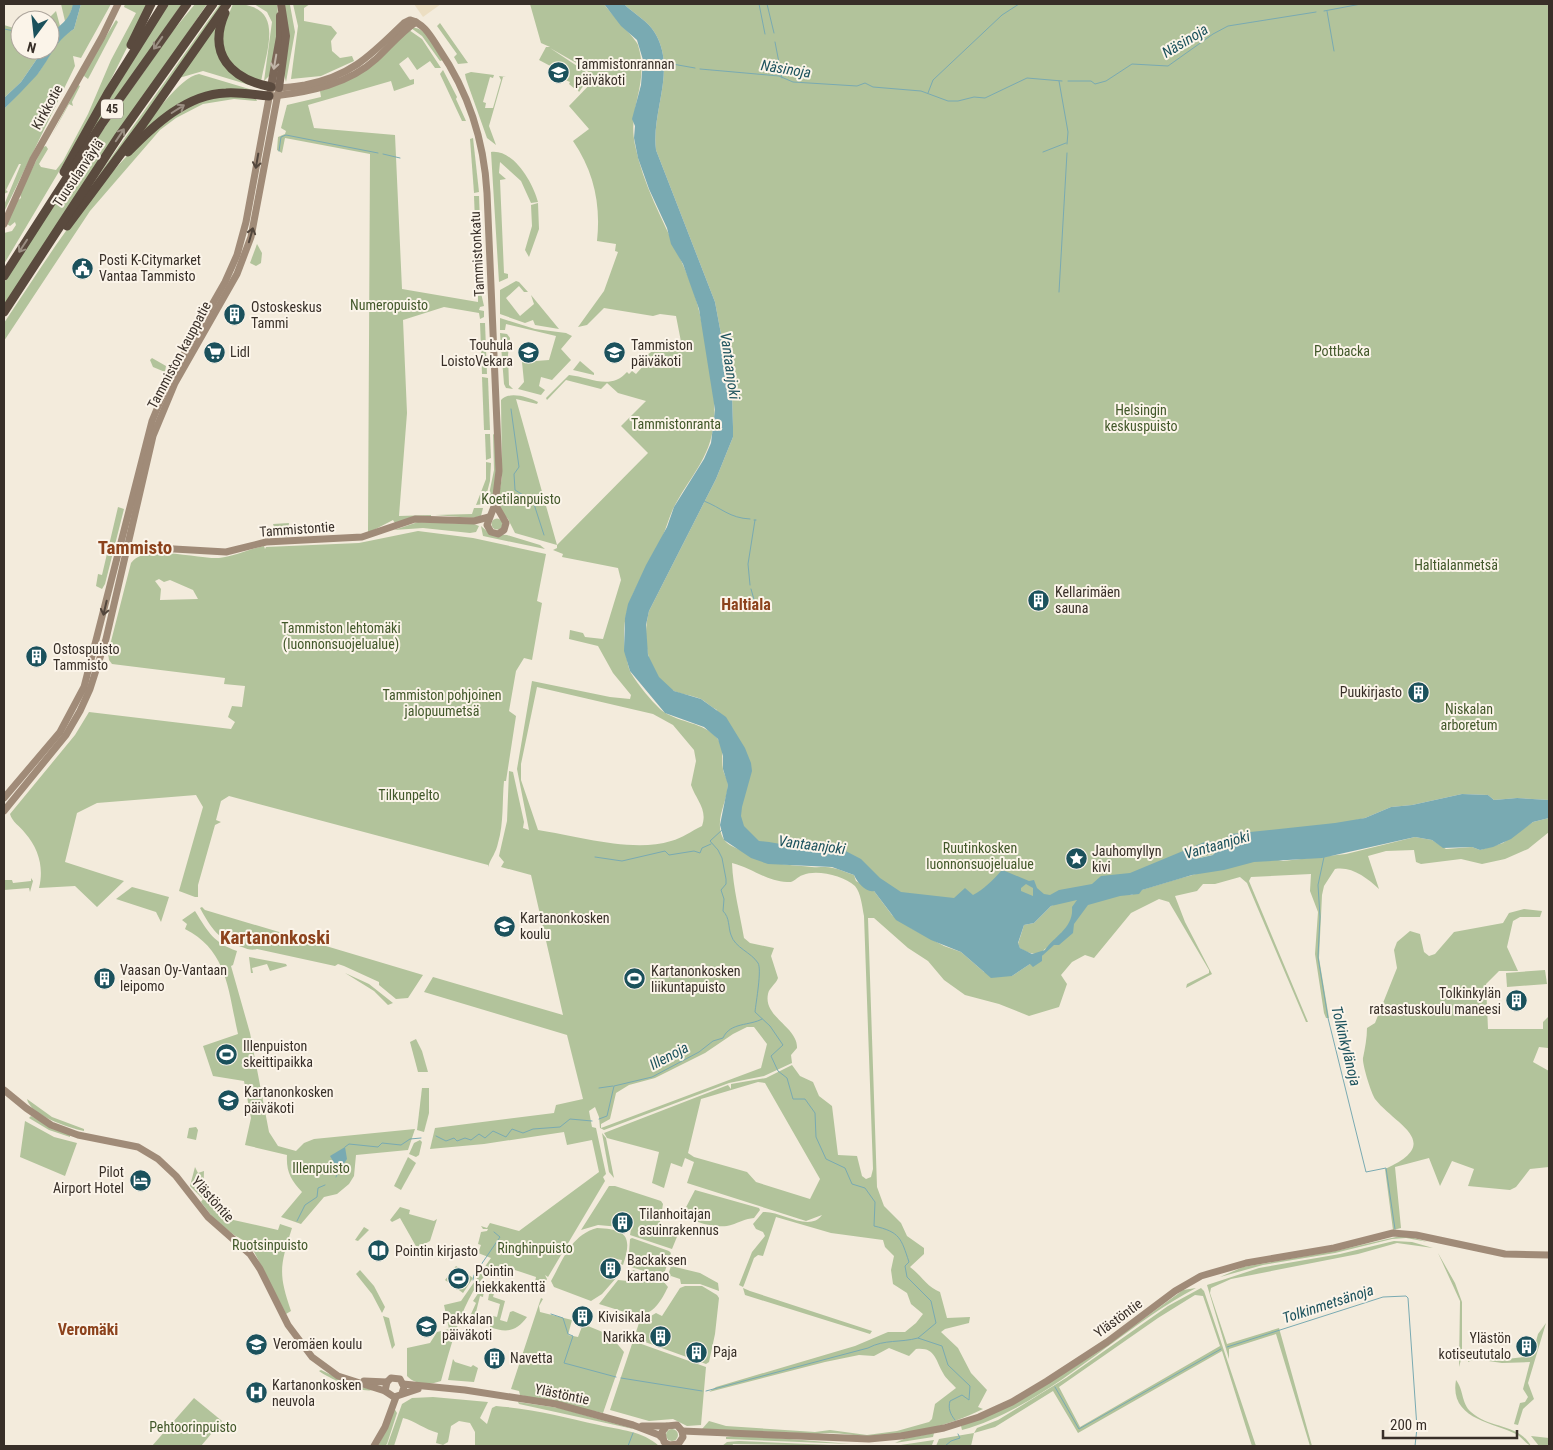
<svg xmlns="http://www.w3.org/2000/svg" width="1553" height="1450" viewBox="0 0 1553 1450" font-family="'Roboto Condensed',sans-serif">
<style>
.green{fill:#b2c39b;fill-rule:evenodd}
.plaza{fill:#ecdec2}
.water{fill:#79aab2;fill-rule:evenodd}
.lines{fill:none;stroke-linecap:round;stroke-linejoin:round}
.stream{stroke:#79aab2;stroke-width:1}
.secondary{stroke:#a08b78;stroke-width:7}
.primary{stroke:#7b6758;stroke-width:8}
.highway{stroke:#5a4a3e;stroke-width:9}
.oneway{stroke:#9a8e82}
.oneway2{stroke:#c1b5a8}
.oneway3{stroke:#52463c}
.labels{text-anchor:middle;stroke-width:4;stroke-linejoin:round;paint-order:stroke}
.shield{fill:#fbf4e9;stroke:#726a62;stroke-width:1}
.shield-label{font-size:12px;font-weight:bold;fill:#382f28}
.poi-label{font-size:14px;fill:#382f28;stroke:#fbf4e9;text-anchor:start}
.street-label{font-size:14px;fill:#382f28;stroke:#fbf4e9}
.park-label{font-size:14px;fill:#42582a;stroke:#fbf4e9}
.water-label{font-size:15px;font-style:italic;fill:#1b515c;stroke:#fbf4e9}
.quarter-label{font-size:16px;font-weight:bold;fill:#8c421c;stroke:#fbf4e9}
.district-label{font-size:19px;font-weight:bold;fill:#8c421c;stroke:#fbf4e9}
</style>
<rect width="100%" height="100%" fill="#f3ebdc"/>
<g class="green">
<path d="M61 4H74L67 21H65Z"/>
<path d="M81 4H111L81 58 73 56 75 66 4 212V205L21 164H19L6 190 8 192 4 194V109L39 72 61 37 74 29Z"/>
<path d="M125 4H149L95 111 4 264V233L12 231 16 225 15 222 10 226 7 224 17 201 21 198 20 193 43 147 46 146 48 149 39 164 41 167 56 170 63 161 88 114 111 60 136 13 124 7Z"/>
<path d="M168 4H182L80 149 86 137Z"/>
<path d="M195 4H207L4 306V283L19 259 100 134 172 32Z"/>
<path d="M220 4H224L158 100 88 190Z"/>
<path d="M233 4C286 4 267 47 261 82L237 72 224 53 222 30Z"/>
<path d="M254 4H277L279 25 271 74 264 81 272 22 267 12Z"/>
<path d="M284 4 290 5 295 32 286 82 284 74 288 43Z"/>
<path d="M293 4H310L304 8V21L331 26 337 33 331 41 332 51 340 58 352 56 354 61 321 76 291 79 298 26Z"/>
<path d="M530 4H604C610 13 637 40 638 45 650 84 627 106 635 145 645 194 673 237 691 284 701 311 705 340 710 368 712 386 716 404 714 422 710 460 689 477 673 509 668 520 665 533 659 544 640 582 617 610 626 655 627 659 628 666 630 671 634 680 655 706 664 712 680 723 703 722 717 738 725 748 721 758 723 769 724 775 728 779 728 785 727 803 714 820 723 838 726 844 734 847 740 850 765 865 784 864 812 867 819 868 826 866 833 868 840 869 847 873 854 875L856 881 874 891 892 915 911 928 944 946 961 952 984 972 1012 976 1042 956 1046 948C1039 957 1028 954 1020 948L1018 944 1024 925 1034 923 1051 906 1071 898 1113 893 1132 895 1135 892C1164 883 1258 853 1283 861L1346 854 1415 837 1432 840 1446 849 1472 847 1480 850 1503 843 1533 822 1549 818V832L1528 849 1505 859 1482 864 1461 859 1421 864 1416 862 1414 850 1386 851 1368 856 1379 889C1367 878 1352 866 1335 869L1324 886 1322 895 1319 958 1329 1018H1326L1324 1013 1315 954 1318 912 1310 891 1311 874 1251 877 1249 881 1308 1022H1306L1247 883 1240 877 1215 884H1203L1197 891 1175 896 1185 922 1212 974 1186 988 1187 984 1209 973V970L1169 902 1159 899 1131 913 1094 958 1085 955 1072 962 1061 975 1067 984 1059 1007 1029 1016 999 1004 965 995 944 980 928 961 908 948 874 918H868L877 1187 884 1206 901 1223 907 1236 924 1248V1254L910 1267C921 1275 927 1287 940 1292L947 1318 970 1317 969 1323 945 1329 941 1332 958 1348 971 1373 987 1390 978 1407 983 1409C949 1426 907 1436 869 1436 851 1436 835 1431 818 1434L702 1429 709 1421 726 1426 815 1432 830 1430 867 1435 897 1431 929 1422 932 1419 935 1404 956 1388C952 1383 946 1379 943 1373 935 1359 935 1347 916 1349L909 1356 889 1348 874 1356 859 1355 825 1362 709 1392 716 1387 855 1346 888 1332H905L916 1323 923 1314 911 1304 907 1293 893 1284 891 1270 894 1256 885 1247 883 1240 831 1233 776 1217 763 1256 758 1255 754 1258 744 1285 743 1287 739 1285 752 1252 765 1236 763 1232 756 1229 753 1224 763 1212C780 1210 809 1233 822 1215L806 1221 687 1183 694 1162 685 1158 682 1167 671 1163 664 1188 652 1183 659 1152 607 1138 604 1133 728 1085 731 1089V1084L766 1078 792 1065 800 1076 813 1082 819 1096 832 1106 838 1155 857 1156 862 1176 866 1179 871 1177 873 1169 864 916C862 906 861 893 855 886 844 876 817 869 803 875 796 877 795 883 787 882 766 881 752 868 732 863 733 888 740 914 744 938L750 943 774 948 771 956 778 978C776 984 769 988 768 994 763 1017 798 1027 797 1048L791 1055 792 1063 764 1076 729 1083 604 1130 600 1128 599 1117 595 1107 589 1111 592 1127 596 1128 606 1174 603 1177 605 1181 548 1277 545 1275 547 1279 544 1284 535 1282 536 1277 503 1266 501 1270 492 1269C463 1292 451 1347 441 1381 430 1385 415 1385 407 1376V1348L430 1343 437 1332 449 1329 444 1305 461 1301 491 1258 478 1253 481 1245 478 1244 481 1232 487 1231 488 1229H483L481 1226 487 1228 490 1223 519 1231 599 1172 592 1140 567 1145 564 1132 484 1144 430 1149 435 1128 554 1113 556 1105 583 1099 567 1035 424 992 433 977 563 1015 531 875 501 867 504 862 499 856 507 821 509 771 513 772 524 822 523 828 529 830 517 769 532 681 610 697 630 699 631 695 613 673 598 646 569 639 570 630 583 633 585 637 603 639 621 580 618 568 562 557 563 554 553 550 557 548V545L515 533 508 519 500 510 498 500 502 477 501 400C509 391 528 397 538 402L537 404 516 399 557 545 648 453 621 426 646 401 618 393 607 383 601 389 566 380 547 400 546 398 569 375C590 377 610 391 627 372L629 374 632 371 636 374 644 365 647 355 654 350 665 349 683 352 676 316 660 314 653 316 604 308 587 325 578 327 604 291 618 252 615 251 616 244 597 241C601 204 594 172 573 141L589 129 569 106 596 78 578 64 550 48 586 72 589 78 579 92 576 87 575 89 569 84 570 82 561 78 558 70 539 60 546 47H550L541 43ZM537 687 653 714 673 725 694 750 696 761 691 785C696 800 708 809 702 826 691 831 683 838 671 841 633 853 577 836 538 830L521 780V764ZM747 1027H754L767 1044 761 1068 601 1128V1124L610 1119 616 1093 629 1085 655 1078 705 1053 733 1034ZM758 1082 765 1083 820 1179 810 1199 756 1182 747 1172 694 1157 688 1153 701 1099Z"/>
<path d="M624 4H1549V800L1517 798 1494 800 1488 795 1462 794 1412 805 1391 807 1365 818 1186 861 1187 863 1158 876 1071 894 922 910 868 873 754 848 731 803 717 710C711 707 706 702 701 699 692 695 683 695 674 691 646 677 642 637 649 611L716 479 733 437V427L732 393 715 302 656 150C651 111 677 70 655 33 649 22 633 13 624 4Z"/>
<path d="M56 11 60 26 50 36V20H47Z"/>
<path d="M116 20 118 22 88 79 84 76V72Z"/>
<path d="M217 22 222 58 259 88 203 71 179 78Z"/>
<path d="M440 23 468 63 458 64 454 57 457 54 437 26Z"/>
<path d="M4 25 20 30V50H43L21 82 4 98Z"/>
<path d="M411 28C426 25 436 50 443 60L440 61 422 36Z"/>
<path d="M409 30 422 39 441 68H435L430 61 417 70 408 57 399 64 410 80 414 79V84L394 91 391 81 308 105 314 128 395 135 402 289 478 302V293H481L484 306 480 307 479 310 484 311V317L480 319 479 313 444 307 403 320 407 413 399 516 431 515V517L395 523 393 520 368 533 370 154 285 138 282 153 277 150 278 137 285 134 286 131 281 128 287 105 321 97 320 91 340 84Z"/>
<path d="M443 70 457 97 456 99 466 121H462L440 74Z"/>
<path d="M471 72 494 75 493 78 490 77 483 102 486 103 485 108H493L501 80 499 76 506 77H503L489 126 496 145 487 138 466 79 465 74Z"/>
<path d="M199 74 259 92 204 94 133 142C147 124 180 76 199 74Z"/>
<path d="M78 85 80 86 72 102 73 106 69 104 51 137Z"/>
<path d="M235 96 256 99 257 101 234 99 203 104 176 118 160 130 90 211 4 341V323C51 253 111 153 184 109 200 99 217 97 235 96Z"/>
<path d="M473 138 479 192 474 193 470 139Z"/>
<path d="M491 152C514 149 533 183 538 202L531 203 521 181 500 162 499 173 506 179 500 180 504 273 508 274V278L499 282Z"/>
<path d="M474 196H479L481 247 476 248Z"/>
<path d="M538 203 539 229 529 257 525 250 532 226 531 205Z"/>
<path d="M257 244 262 253 261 263 256 266 250 263Z"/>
<path d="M476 251H482L483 288 478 290Z"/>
<path d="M516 281 519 282 528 292H524L519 286 506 298 520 316 534 304 531 295 559 329 535 325 533 320 525 323 500 314V290Z"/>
<path d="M500 318 535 329 566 333 572 336 561 349 571 360 552 380 541 377 539 386 545 390 541 395 518 389 524 382 522 362 549 360 556 336 506 324 505 330H500Z"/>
<path d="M480 323H485L487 374H482Z"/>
<path d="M500 333 507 334 510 338 508 355 509 385 513 389 506 388 504 384Z"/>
<path d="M152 358 166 366 165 372 153 367 150 360Z"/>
<path d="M580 361 594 373V375L573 370Z"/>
<path d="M482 377 488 378 490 430H484Z"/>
<path d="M485 434H490L491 458 486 460Z"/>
<path d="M493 434 496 436 498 468 492 504H487L494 470Z"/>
<path d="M486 462 491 463 490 481 484 504 476 505 486 479Z"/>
<path d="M118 507 124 509 105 584 102 589 96 586 98 574 102 575Z"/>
<path d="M474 508H483L481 516 473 518 435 515 472 514Z"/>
<circle cx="497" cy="524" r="5.5"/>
<path d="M418 522 474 524 479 526 476 532 470 533 423 528 394 530Z"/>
<path d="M289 523 287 537 277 535 273 524Z"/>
<path d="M481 526 490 534 507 535 540 545 545 549 483 536Z"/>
<path d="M418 531 473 538 546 554 537 601 542 603 532 660 524 658 516 671 509 711 516 716 506 781H504C502 801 504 823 498 843 496 853 491 858 488 867V865L229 796 221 801 216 820 221 822 215 825 198 885V897H195L179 891 203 807 196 795 97 803 77 813 65 862 124 881 97 907 75 886 39 888C44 868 39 849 25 833 20 826 12 822 10 814L75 735 89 712 231 729 235 722 228 717 232 706 242 707 245 686 224 684 225 678 112 664 109 660 108 653 131 563C144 543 197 559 219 558 235 556 249 549 264 546L265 549 266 547 359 543ZM159 579 164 582 170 580 193 590 198 599 160 600 161 589 155 581Z"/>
<path d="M31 878 33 881 30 892 29 888 4 890V880H12L13 883 31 881Z"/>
<path d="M132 887 169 897 161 922 156 912 116 899Z"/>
<path d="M202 907 205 910 423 975 408 998 396 999 379 985V982L344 966 338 964 335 966 257 949C252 951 247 949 242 947 219 941 211 928 200 908Z"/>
<path d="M1524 909 1542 911 1540 917H1520L1513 921 1507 947 1518 971H1499L1486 984 1488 1029H1543V1022L1549 1016 1548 1048 1539 1047 1533 1062 1549 1071V1167L1530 1169 1516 1187 1510 1190 1468 1186 1474 1169 1452 1161 1440 1186 1429 1158 1395 1167 1401 1228 1393 1230 1385 1169C1445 1142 1395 1125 1375 1099 1371 1093 1362 1064 1363 1058 1365 1048 1367 1038 1367 1028L1375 1023 1397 968 1394 950 1397 942 1410 931 1420 934 1424 952 1429 956 1435 954 1454 932 1503 923 1509 913Z"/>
<path d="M195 911C208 932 214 943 237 951L233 965 231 966 250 1033 269 1132 278 1146 296 1151 304 1143 314 1139 415 1129 408 1150 356 1155 354 1176 349 1184 337 1194 324 1197 301 1224 281 1217 302 1192C291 1180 286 1172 287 1155L245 1145 251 1118 244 1081 213 1076 203 1046 238 1034C228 991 228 951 185 929L187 924 182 920Z"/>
<path d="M249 957 286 964 287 966 270 971 267 964 252 968 253 973H251Z"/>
<path d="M1545 970 1547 984 1507 987 1506 973Z"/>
<path d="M345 973 369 984 393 1003 388 1005 374 991Z"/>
<path d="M416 1039 422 1051 428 1072H418L410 1042Z"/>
<path d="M422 1088H429V1113L424 1132 417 1130Z"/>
<path d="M27 1099 52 1117 84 1129V1131C69 1128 30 1115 27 1099Z"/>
<path d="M31 1116 70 1135V1137L49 1130 29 1118Z"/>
<path d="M25 1121 54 1137 77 1143 65 1176 20 1157Z"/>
<path d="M196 1127 198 1130 196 1140 187 1138 189 1128Z"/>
<path d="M602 1133 606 1138 614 1178 609 1172Z"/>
<path d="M420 1140 422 1142 419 1155 416 1157 409 1154 414 1143Z"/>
<path d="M408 1157 416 1163 401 1190 394 1186Z"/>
<path d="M195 1167 198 1173 204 1171 203 1199 229 1219 278 1230 280 1224 292 1228C280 1266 278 1273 291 1311L286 1314 250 1244 234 1235 214 1219 201 1202 203 1199 190 1186Z"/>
<path d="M609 1186H615L661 1201 663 1204 660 1222 662 1226 679 1232 672 1249 630 1235 631 1229 628 1227 630 1220 620 1217 617 1223 621 1225 620 1227 598 1225 581 1230Z"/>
<path d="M695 1190 759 1208 760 1210 754 1218C745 1219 740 1222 731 1225 720 1229 691 1223 683 1213Z"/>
<path d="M400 1207 410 1210 409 1214 434 1221 437 1219 430 1241 417 1248 400 1218 392 1222 390 1220Z"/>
<path d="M364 1227 369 1230 358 1241 355 1240Z"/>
<path d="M597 1228C626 1229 633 1236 623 1265L621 1264 622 1260 609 1258 605 1271 617 1277 602 1294 591 1301 554 1287 551 1281C563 1260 571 1235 597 1228Z"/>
<path d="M1396 1237H1410L1428 1242 1406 1238 1392 1239 1335 1253 1263 1265 1220 1277 1243 1267 1335 1251Z"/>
<path d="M632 1238 669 1251 671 1253 668 1260 658 1255 655 1262 667 1265 663 1277 628 1266 630 1239Z"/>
<path d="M1394 1241 1412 1242 1433 1248 1397 1243 1358 1254 1231 1279 1211 1288 1210 1293 1227 1344 1279 1328 1312 1446H1310L1276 1334 1229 1349V1359L1207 1285 1259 1268 1340 1254Z"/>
<path d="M1438 1253 1455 1283 1462 1302V1356L1459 1367 1460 1301Z"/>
<path d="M456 1266 473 1278 463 1293 445 1280Z"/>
<path d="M671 1266 700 1273 718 1283 719 1291 700 1284H681L680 1279 671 1276 669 1281H666Z"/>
<path d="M360 1270 374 1286 385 1307 382 1313 372 1294 356 1274Z"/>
<path d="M633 1270 663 1281 668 1287C661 1301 654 1314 637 1316L599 1304 618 1280 628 1281Z"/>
<path d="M685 1286H702L717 1295 719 1298 715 1334 709 1362 706 1364 634 1338 639 1323 656 1313 662 1316 680 1288Z"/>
<path d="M743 1288 750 1291 872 1331 870 1334 745 1295Z"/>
<path d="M1196 1288C1118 1329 1048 1406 962 1430L961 1426 1047 1384 1098 1352 1183 1290Z"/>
<path d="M1201 1288 1204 1291 1256 1446H1252L1250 1440 1222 1351 1078 1433 1053 1391 995 1427 974 1433 971 1446H894L934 1440 932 1445 936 1446 939 1439 974 1433 977 1428 998 1420 1066 1378 1168 1306ZM1195 1295 1203 1296 1220 1346 1080 1427 1059 1387 1158 1318Z"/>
<path d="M481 1289 484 1290 483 1297 480 1296 473 1324 463 1323H467L476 1303 473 1301Z"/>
<path d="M490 1289 495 1290 493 1297 505 1301 500 1320 507 1322 510 1312 513 1311 527 1317C516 1332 506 1333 490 1327L493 1316 497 1317 500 1304 488 1300Z"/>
<path d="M541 1298 543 1299 539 1306 540 1312 572 1320 568 1335 578 1337 583 1324 610 1335 624 1352 603 1413 520 1395 519 1391 511 1389Z"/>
<path d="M383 1316 389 1318 395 1345 392 1349Z"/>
<path d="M1546 1323 1528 1383 1534 1399 1523 1409 1518 1425 1514 1424 1520 1403 1525 1402 1528 1397 1523 1389 1530 1362 1502 1363 1475 1359 1468 1362 1469 1350 1472 1353 1501 1359 1503 1353 1507 1359 1532 1356 1538 1334Z"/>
<path d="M633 1341 706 1367 701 1425 687 1426 673 1419 649 1421 610 1410Z"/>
<path d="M453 1359 455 1362 471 1367 473 1365 478 1368 474 1382 448 1380Z"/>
<path d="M321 1370 348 1383 373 1390C361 1393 330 1379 319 1371Z"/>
<path d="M1456 1380C1464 1390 1461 1403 1471 1412 1489 1429 1518 1423 1531 1446 1526 1444 1522 1437 1516 1434 1492 1422 1449 1419 1456 1380Z"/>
<path d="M433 1397 488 1402 480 1418 487 1424 492 1408 496 1406C534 1409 563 1417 599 1425 620 1430 643 1431 659 1446H475V1432L470 1423 459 1421 451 1426 448 1442 443 1445 436 1443 438 1433C424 1429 415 1421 403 1418L394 1446H387L402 1404 412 1398Z"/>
<path d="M194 1398 222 1421 201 1446H152Z"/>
<path d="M518 1402 559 1408 638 1430 519 1404Z"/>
<path d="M394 1408 397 1413 387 1444 385 1446H378L388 1427Z"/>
<circle cx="672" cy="1435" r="6"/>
<path d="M934 1433 933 1437 895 1443 906 1438Z"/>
<path d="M741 1435 851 1444 726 1439V1437Z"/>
<path d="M1531 1436 1549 1438V1446H1539Z"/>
<path d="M739 1441 854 1446H855L733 1444 732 1446H722L727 1442Z"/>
</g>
<path class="plaza" d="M414 4H441L423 17Z"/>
<g class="water">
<path d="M73 4H81L74 29C55 41 51 57 37 75 26 87 15 98 4 109V98L21 82 43 50H50C50 21 67 31 73 4Z"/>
<path d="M604 4H624C633 13 649 22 655 33 677 70 651 111 656 150L715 302 732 393 733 427V437L716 479 649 611 646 625 648 655 659 677 674 691 701 699 726 717 745 748 751 763 752 771 742 807 741 816 744 826 759 841 769 842 798 847 834 845 861 859 880 878 901 892 954 898 965 888 973 895C984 889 992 881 1001 871H1005L1029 881 1034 880 1037 888 1044 894 1050 895 1059 890 1092 884 1101 876 1130 873 1207 841 1220 843 1231 834 1335 823 1365 818 1391 807 1412 805 1462 794 1488 795 1494 800 1517 798 1549 800V818L1533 822 1511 839 1493 847 1480 850 1472 847 1443 848 1432 840 1415 837 1322 858 1254 862 1224 870 1192 875 1142 890 1139 894 1120 896 1088 905 1074 924 1073 933 1059 945H1054L1042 956V961L1033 967 1030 964 1012 976 991 978 961 952 931 940 896 920 874 891C866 893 857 882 854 875L832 867 768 864 751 858 724 840 720 825 728 785 723 769V756L718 739 704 727 665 713 630 671 624 651 625 618 628 604 646 565 667 527 674 507 704 459 711 443 715 410 699 309 683 264 671 244 667 228 649 189 638 158 634 138 635 126 632 119 641 85 643 60 637 40 621 26ZM1218 848 1213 855 1195 859V856L1209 849ZM1026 884 1033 888V896L1021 891V888ZM1077 900 1072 907C1074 928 1054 936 1045 950L1032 954 1020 948 1018 943 1024 925 1034 923 1051 906Z"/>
<path d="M345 1147 347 1159 339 1171 330 1156Z"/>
</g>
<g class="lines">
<g class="stream">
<path d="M759 4 765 34"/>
<path d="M767 4 774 33"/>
<path d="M1324 11 1361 4"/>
<path d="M1327 11 1334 51"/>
<path d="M4 29 20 32"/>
<path d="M775 42 782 78"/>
<path d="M661 62 695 68"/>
<path d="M700 69 779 76 793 82 857 86 865 83 873 87 921 91 948 101H958L974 97 985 98 1027 78 1062 81"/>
<path d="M1059 81 1068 132 1067 144"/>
<path d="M1068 81H1091L1095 84 1106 81 1132 64 1168 66 1213 34 1228 26 1316 12"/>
<path d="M928 93 933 80 1002 15 1019 4"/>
<path d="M279 151 281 137 286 135 378 153"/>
<path d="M1043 152 1066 143"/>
<path d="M383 154 400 158"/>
<path d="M1059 292 1067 153"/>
<path d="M511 409 519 467 514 474 515 490 533 501 544 535"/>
<path d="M704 501C722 508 729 518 750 519"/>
<path d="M754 520H756"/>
<path d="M750 585 748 564 755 520"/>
<path d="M751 589 755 603"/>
<path d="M722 830 710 841 718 850 722 858 726 879V884L721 890 724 899 723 911C730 918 728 927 731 935 735 948 751 952 758 963 762 969 756 1002 755 1012L770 1026 783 1045 771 1056 778 1071 787 1078 793 1099H805L815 1113 816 1137 826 1159 845 1168 852 1184 865 1188 875 1202 874 1226C900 1232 901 1238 909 1262L905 1266 907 1277 931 1301 936 1323 918 1338 942 1346 948 1365 970 1386 969 1400 962 1395 950 1401C948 1408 950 1414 955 1420"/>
<path d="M595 857 622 861 665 851 669 855 694 851 700 853 702 848 711 844"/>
<path d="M1324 857 1318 885 1320 917 1318 957 1328 1018 1366 1172 1386 1168 1395 1229"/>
<path d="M599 1088 613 1086"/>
<path d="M599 1119 607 1116 614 1086 652 1077 699 1052 713 1041 723 1038C730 1022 750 1026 762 1019"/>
<path d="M436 1136 446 1141 454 1138 457 1141 465 1138 471 1140 479 1134 485 1138 493 1131 506 1137 512 1129 523 1133 533 1129 560 1127 570 1119 592 1121"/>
<path d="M345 1147 349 1144 378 1147 382 1143 401 1145 410 1139 421 1138"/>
<path d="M336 1177 339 1170"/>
<path d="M297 1221 305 1205 317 1197 318 1188 325 1185"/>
<path d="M473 1280 474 1275 500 1237 494 1232"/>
<path d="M551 1314 563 1318 568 1334 573 1336 564 1363 616 1377"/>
<path d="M1227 1347 1383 1297 1406 1296 1408 1298 1417 1428 1415 1446"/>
<path d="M621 1378 702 1391"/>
<path d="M1055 1387 1079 1429 1221 1349"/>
<path d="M706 1391 868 1348C885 1339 900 1343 918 1338"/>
<path d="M628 1446 633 1433"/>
<path d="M945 1446 951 1441 960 1438 958 1434"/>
</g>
<g class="secondary">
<path d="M274 96C309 92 349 84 376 59 389 47 401 32 416 22"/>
<path d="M4 224 33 159 102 37 118 4"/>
<path d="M122 546 226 552 266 542 362 537 415 519 474 521 489 517"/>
<path d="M4 798 60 732 84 687 152 421 169 380 225 282 237 255 246 222 271 87C282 89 293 87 305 85 352 76 372 54 404 23L410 20C425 24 431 37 439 49 469 93 484 140 487 193L499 471 495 504 487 525 491 532 498 534 504 530 506 523 495 504"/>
<path d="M4 811 66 735 80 711 90 689 106 639 153 436 175 383 237 274 251 237 279 88"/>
<path d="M4 1090 26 1108 51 1125 78 1135 138 1147 158 1159 176 1176 208 1217 250 1254 260 1269 288 1325 312 1357 338 1376 385 1391"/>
<path d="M364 1381 387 1382"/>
<path d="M403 1384 465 1390 556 1404 633 1425 659 1435 662 1438"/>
<path d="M402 1393 404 1387 400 1379 391 1378 387 1382 385 1391 394 1397 418 1389"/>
<path d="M642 1426H666"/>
<path d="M682 1431 869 1439 901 1436 944 1428 979 1417 1012 1402 1047 1381 1107 1342 1175 1291 1201 1276 1246 1263 1334 1248 1393 1233 1416 1235 1505 1254 1549 1255"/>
<path d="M374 1446 385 1427 396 1397"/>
<path d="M677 1446 683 1437 682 1431 677 1425 667 1426 662 1432 664 1442 669 1445 678 1444"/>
</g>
<g class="primary">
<path d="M271 87 280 37V16"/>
<path d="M279 88 286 36 281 4"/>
</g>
<g class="highway">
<path d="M225 13C207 54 231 79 271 87"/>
<path d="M131 45 151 4"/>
<path d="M128 152C154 125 187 94 226 93 240 92 255 95 269 96"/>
<path d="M64 172 108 93 164 4"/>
<path d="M67 226 143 124 227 4"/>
<path d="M4 276 101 125 187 4"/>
<path d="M4 312 119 136 213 4"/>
</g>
</g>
<defs><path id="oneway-shaft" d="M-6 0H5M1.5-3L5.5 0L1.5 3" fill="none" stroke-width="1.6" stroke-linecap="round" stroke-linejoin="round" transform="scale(1.25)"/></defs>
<g class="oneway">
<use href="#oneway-shaft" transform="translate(158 43) rotate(125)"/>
<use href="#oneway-shaft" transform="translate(178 109) rotate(-32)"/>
<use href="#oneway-shaft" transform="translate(120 135) rotate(-56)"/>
<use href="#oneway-shaft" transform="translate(23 246) rotate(123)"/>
</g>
<use class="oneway2" href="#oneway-shaft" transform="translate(275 62) rotate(100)"/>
<g class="oneway3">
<use href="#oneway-shaft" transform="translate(257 161) rotate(100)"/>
<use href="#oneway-shaft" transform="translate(251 235) rotate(-74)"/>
<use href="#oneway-shaft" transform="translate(105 608) rotate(103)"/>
</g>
<defs>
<symbol id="school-disc" viewBox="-11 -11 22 22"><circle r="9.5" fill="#1b515c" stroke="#fbf4e9"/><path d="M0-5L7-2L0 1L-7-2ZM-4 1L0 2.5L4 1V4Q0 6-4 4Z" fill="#fff"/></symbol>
<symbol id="civic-disc" viewBox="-11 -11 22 22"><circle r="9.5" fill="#1b515c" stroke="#fbf4e9"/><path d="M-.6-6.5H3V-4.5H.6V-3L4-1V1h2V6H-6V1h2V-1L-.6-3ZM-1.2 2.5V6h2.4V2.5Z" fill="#fff"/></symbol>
<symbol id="building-disc" viewBox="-11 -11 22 22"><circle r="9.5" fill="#1b515c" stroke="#fbf4e9"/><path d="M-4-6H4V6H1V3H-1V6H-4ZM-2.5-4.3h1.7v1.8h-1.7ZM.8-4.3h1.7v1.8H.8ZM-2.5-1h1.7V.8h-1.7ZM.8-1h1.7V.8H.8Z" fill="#fff"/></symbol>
<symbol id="supermarket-disc" viewBox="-11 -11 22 22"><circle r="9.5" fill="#1b515c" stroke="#fbf4e9"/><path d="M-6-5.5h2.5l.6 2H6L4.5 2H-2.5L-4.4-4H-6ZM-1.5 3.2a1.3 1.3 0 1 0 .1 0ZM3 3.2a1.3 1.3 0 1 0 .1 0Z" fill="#fff"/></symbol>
<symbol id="sight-disc" viewBox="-11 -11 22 22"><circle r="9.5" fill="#1b515c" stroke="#fbf4e9"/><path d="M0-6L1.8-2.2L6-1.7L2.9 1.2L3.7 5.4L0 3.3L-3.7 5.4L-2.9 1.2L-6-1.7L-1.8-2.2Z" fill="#fff"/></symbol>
<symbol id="stadium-disc" viewBox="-11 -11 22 22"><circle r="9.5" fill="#1b515c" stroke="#fbf4e9"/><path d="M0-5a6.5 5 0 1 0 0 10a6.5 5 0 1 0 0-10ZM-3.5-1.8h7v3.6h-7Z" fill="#fff"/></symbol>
<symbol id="hotel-disc" viewBox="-11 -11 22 22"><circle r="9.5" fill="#1b515c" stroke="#fbf4e9"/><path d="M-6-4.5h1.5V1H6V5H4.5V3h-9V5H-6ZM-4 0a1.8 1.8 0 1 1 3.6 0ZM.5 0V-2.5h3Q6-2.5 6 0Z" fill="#fff"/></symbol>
<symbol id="library-disc" viewBox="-11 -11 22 22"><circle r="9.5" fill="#1b515c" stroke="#fbf4e9"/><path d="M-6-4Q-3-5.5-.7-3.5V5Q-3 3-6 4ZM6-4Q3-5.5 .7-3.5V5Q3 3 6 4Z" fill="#fff"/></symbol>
<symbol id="hospital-disc" viewBox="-11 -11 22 22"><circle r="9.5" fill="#1b515c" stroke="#fbf4e9"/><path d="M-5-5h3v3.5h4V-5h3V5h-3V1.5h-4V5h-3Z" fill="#fff"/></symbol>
</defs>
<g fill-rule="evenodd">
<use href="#school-disc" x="546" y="60" width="25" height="25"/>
<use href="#civic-disc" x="70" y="256" width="25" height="25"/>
<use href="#building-disc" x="222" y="302" width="25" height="25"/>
<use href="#supermarket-disc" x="202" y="340" width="25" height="25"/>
<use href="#school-disc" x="516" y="340" width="25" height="25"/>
<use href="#school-disc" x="602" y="340" width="25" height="25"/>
<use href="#building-disc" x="1026" y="588" width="25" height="25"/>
<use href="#building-disc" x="24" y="644" width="25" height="25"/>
<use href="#building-disc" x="1406" y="680" width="25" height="25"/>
<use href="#sight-disc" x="1064" y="846" width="25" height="25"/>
<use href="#school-disc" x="492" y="914" width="25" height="25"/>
<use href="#building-disc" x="92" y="966" width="25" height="25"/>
<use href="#stadium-disc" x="622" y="966" width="25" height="25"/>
<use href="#building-disc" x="1504" y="988" width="25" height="25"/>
<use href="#stadium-disc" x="214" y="1042" width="25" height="25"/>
<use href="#school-disc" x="216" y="1088" width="25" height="25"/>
<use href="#hotel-disc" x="128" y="1168" width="25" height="25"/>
<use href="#building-disc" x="610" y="1210" width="25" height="25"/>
<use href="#library-disc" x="366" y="1238" width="25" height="25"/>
<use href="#building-disc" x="598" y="1256" width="25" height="25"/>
<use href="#stadium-disc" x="446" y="1266" width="25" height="25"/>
<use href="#building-disc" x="570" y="1304" width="25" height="25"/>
<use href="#school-disc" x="414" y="1314" width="25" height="25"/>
<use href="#building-disc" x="648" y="1324" width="25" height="25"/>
<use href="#school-disc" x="244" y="1332" width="25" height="25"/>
<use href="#building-disc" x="1514" y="1334" width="25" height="25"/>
<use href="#building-disc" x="684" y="1340" width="25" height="25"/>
<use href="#building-disc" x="482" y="1346" width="25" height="25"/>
<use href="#hospital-disc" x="244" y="1380" width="25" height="25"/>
</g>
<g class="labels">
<rect class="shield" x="101" y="99.5" width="22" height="19" rx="4"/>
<g class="shield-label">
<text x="112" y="113">45</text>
</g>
<g class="poi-label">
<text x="575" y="69">Tammistonrannan<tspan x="575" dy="16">päiväkoti</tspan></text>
<text x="99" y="265">Posti K-Citymarket<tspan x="99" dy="16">Vantaa Tammisto</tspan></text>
<text x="251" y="312">Ostoskeskus<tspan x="251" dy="16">Tammi</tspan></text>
<text x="513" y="350" text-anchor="end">Touhula<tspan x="513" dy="16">LoistoVekara</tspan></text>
<text x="631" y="350">Tammiston<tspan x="631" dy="16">päiväkoti</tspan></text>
<text x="230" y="357">Lidl</text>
<text x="1055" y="597">Kellarimäen<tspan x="1055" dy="16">sauna</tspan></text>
<text x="53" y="654">Ostospuisto<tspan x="53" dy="16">Tammisto</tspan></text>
<text x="1402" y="697" text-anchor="end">Puukirjasto</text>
<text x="1092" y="856">Jauhomyllyn<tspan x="1092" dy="16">kivi</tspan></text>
<text x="520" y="923">Kartanonkosken<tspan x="520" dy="16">koulu</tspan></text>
<text x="120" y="975">Vaasan Oy-Vantaan<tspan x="120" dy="16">leipomo</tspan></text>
<text x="651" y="976">Kartanonkosken<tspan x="651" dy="16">liikuntapuisto</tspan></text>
<text x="1501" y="998" text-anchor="end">Tolkinkylän<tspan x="1501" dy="16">ratsastuskoulu maneesi</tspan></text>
<text x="243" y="1051">Illenpuiston<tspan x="243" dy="16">skeittipaikka</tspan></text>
<text x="244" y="1097">Kartanonkosken<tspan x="244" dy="16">päiväkoti</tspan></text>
<text x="124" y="1177" text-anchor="end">Pilot<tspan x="124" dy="16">Airport Hotel</tspan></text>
<text x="639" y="1219">Tilanhoitajan<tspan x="639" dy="16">asuinrakennus</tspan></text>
<text x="395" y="1256">Pointin kirjasto</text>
<text x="627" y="1265">Backaksen<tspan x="627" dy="16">kartano</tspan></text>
<text x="475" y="1276">Pointin<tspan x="475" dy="16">hiekkakenttä</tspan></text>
<text x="598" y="1322">Kivisikala</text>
<text x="442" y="1324">Pakkalan<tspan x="442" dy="16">päiväkoti</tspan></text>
<text x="645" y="1342" text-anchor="end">Narikka</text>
<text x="1511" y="1343" text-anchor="end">Ylästön<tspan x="1511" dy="16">kotiseututalo</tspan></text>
<text x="273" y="1349">Veromäen koulu</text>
<text x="713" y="1357">Paja</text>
<text x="510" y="1363">Navetta</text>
<text x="272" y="1390">Kartanonkosken<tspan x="272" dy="16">neuvola</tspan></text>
</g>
<g class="street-label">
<text transform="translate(47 107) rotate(-61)" y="5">Kirkkotie</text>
<text transform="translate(78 173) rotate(-56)" y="5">Tuusulanväylä</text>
<text transform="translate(477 254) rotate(-93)" y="5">Tammistonkatu</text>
<text transform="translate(179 355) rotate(-62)" y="5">Tammiston kauppatie</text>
<text transform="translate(297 529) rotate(-4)" y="5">Tammistontie</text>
<text transform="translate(213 1199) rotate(48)" y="5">Ylästöntie</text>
<text transform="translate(1118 1318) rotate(-36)" y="5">Ylästöntie</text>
<text transform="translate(562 1394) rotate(12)" y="5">Ylästöntie</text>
</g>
<g class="park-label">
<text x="389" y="310">Numeropuisto</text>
<text x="1342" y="356">Pottbacka</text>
<text x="1141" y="415">Helsingin<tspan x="1141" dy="16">keskuspuisto</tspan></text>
<text x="676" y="429">Tammistonranta</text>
<text x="521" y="504">Koetilanpuisto</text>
<text x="1456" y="570">Haltialanmetsä</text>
<text x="341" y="633">Tammiston lehtomäki<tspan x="341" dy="16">(luonnonsuojelualue)</tspan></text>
<text x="442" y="700">Tammiston pohjoinen<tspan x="442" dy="16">jalopuumetsä</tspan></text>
<text x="1469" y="714">Niskalan<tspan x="1469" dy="16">arboretum</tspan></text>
<text x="409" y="800">Tilkunpelto</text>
<text x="980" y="853">Ruutinkosken<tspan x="980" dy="16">luonnonsuojelualue</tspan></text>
<text x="321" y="1173">Illenpuisto</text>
<text x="270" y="1250">Ruotsinpuisto</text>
<text x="535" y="1253">Ringhinpuisto</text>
<text x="193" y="1432">Pehtoorinpuisto</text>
</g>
<g class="water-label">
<text transform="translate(1185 41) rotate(-31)" y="5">Näsinoja</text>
<text transform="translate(786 69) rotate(9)" y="5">Näsinoja</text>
<text transform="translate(730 366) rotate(82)" y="5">Vantaanjoki</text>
<text transform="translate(812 845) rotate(7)" y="5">Vantaanjoki</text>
<text transform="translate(1217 845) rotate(-16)" y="5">Vantaanjoki</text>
<text transform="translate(1346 1046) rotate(76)" y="5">Tolkinkylänoja</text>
<text transform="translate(669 1056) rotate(-28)" y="5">Illenoja</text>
<text transform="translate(1328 1304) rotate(-18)" y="5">Tolkinmetsänoja</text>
</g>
<g class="quarter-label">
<text x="746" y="610">Haltiala</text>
<text x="88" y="1335">Veromäki</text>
</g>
<g class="district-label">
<text x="135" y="554">Tammisto</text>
<text x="275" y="944">Kartanonkoski</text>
</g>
</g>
<rect width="1553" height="1450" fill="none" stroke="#382f28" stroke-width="10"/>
<g transform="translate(35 35) rotate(195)"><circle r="24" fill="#fbf4e9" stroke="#ada59c"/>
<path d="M0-4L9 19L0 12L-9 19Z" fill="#1b515c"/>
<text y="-8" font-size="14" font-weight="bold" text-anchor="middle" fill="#382f28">N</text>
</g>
<path d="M1383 1430v8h134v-8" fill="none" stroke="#382f28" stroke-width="2.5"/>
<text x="1390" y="1430" font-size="15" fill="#382f28" stroke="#fbf4e9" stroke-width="4" paint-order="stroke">200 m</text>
</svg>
